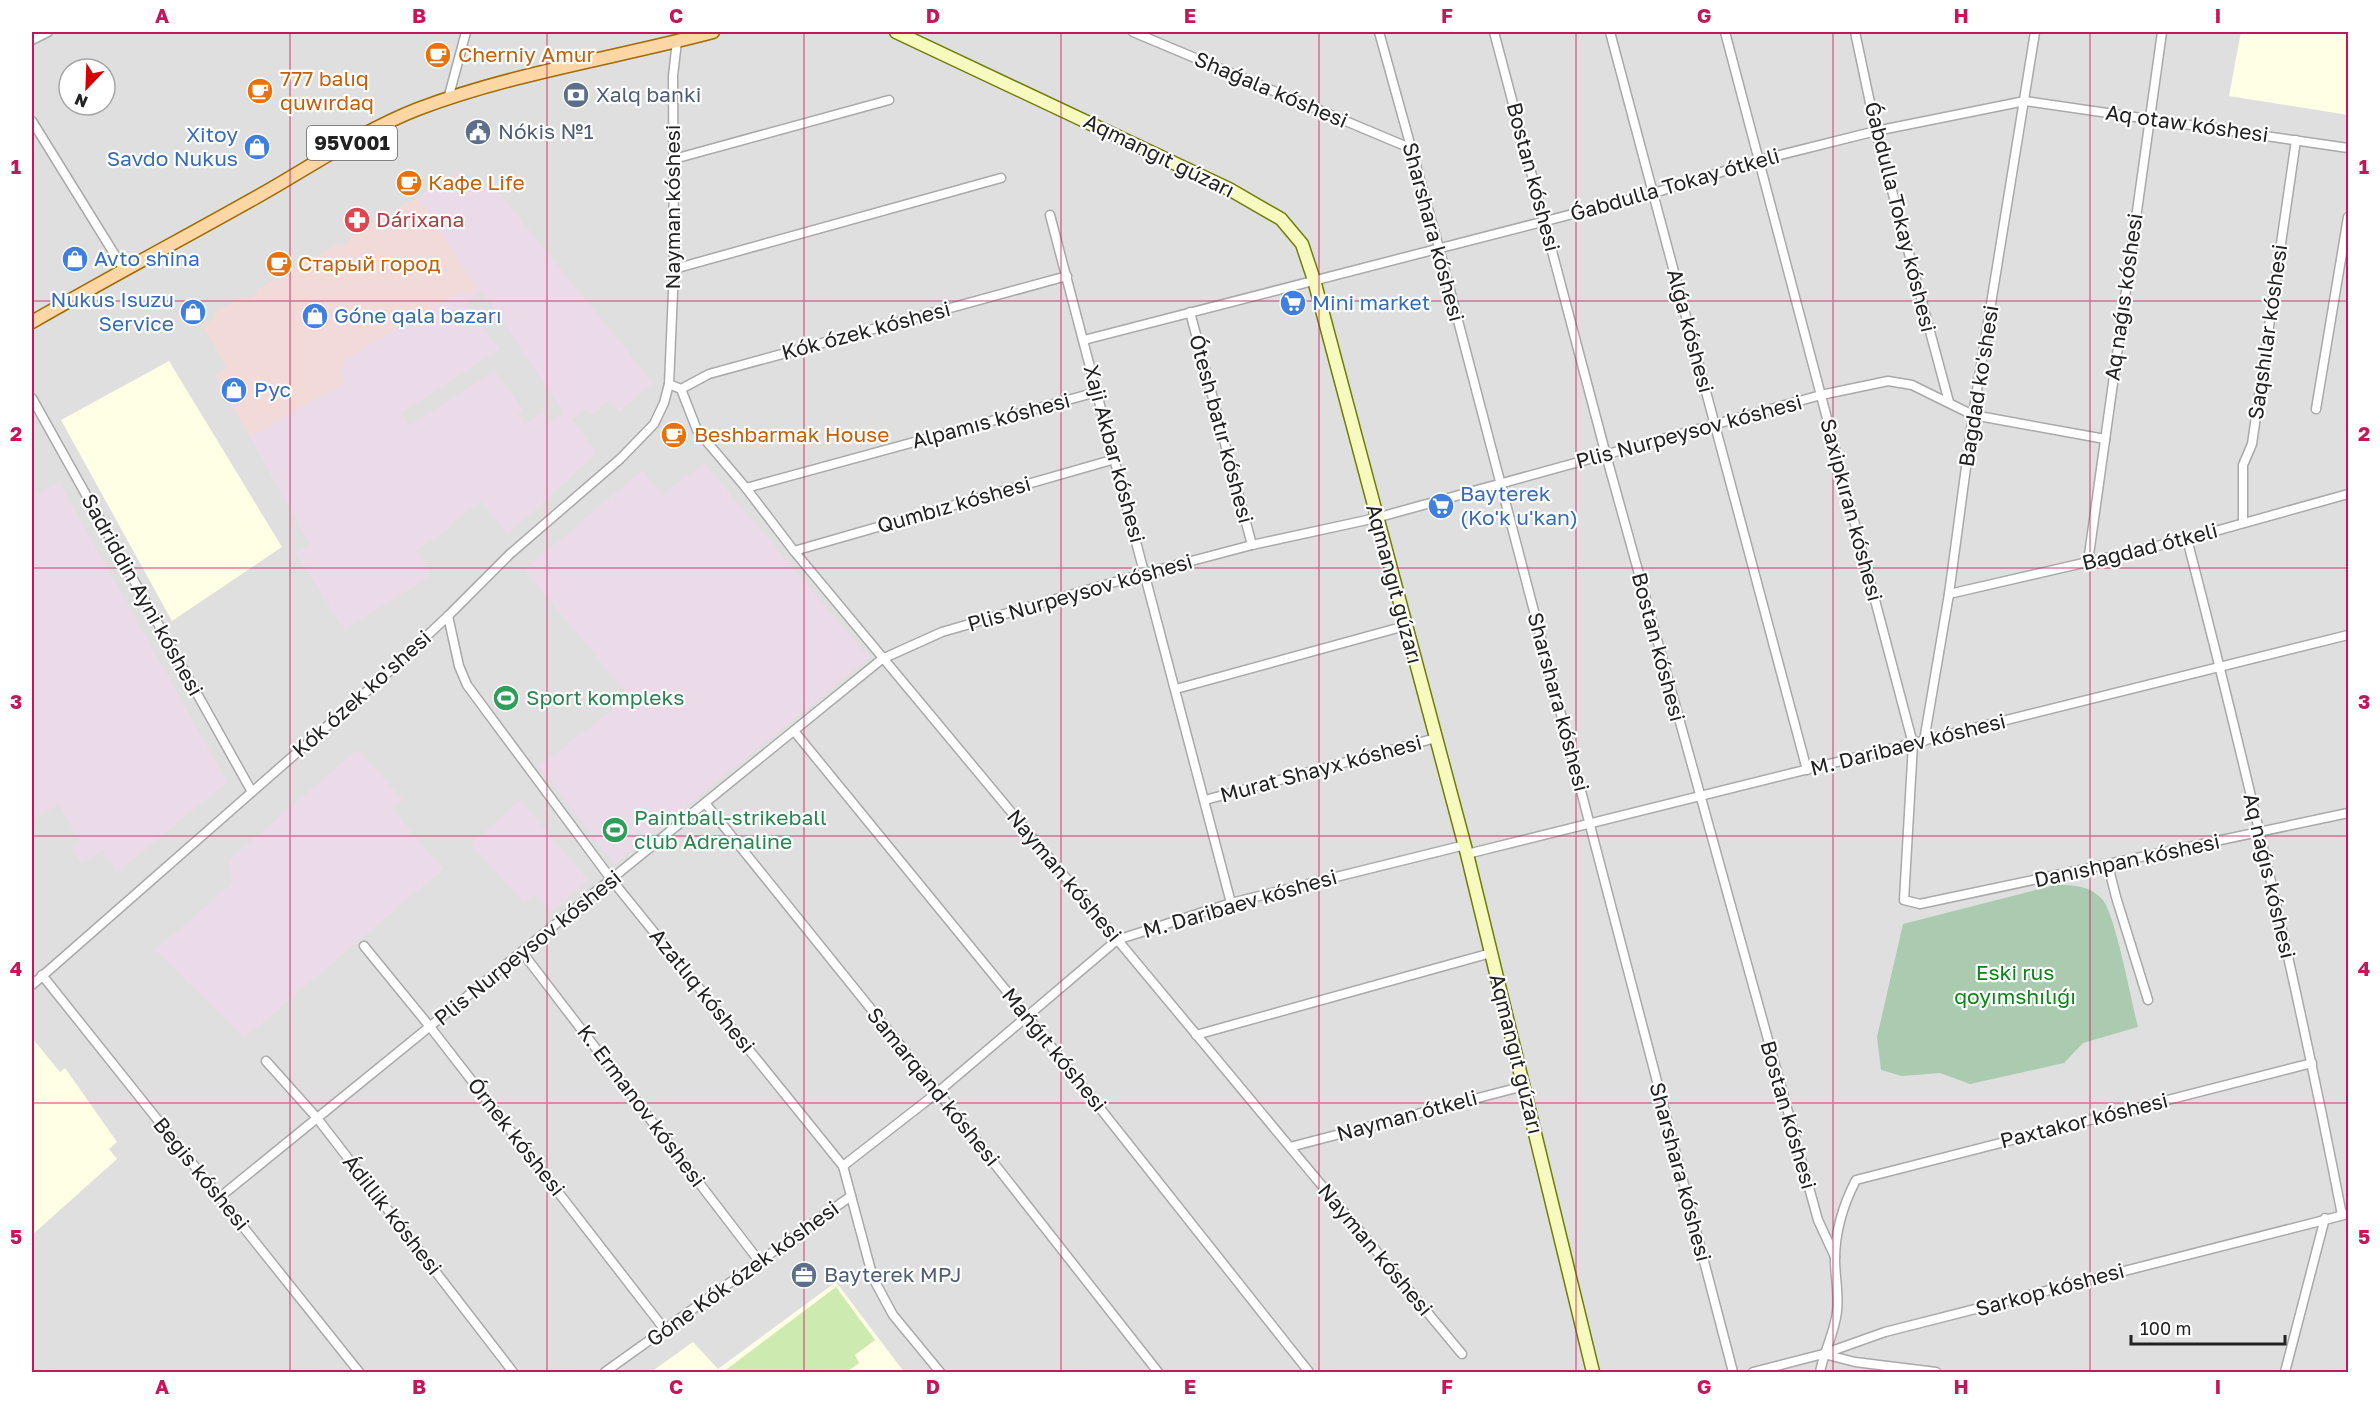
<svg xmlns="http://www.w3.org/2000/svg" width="2380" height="1404" viewBox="0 0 2380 1404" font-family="'Golos Text',sans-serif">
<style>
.residential{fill:#e0dfdf;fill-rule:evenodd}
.commercial{fill:#f2dad9}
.industrial{fill:#ebdbe8;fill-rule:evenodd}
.education{fill:#ffffe5}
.grass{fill:#cdebb0}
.cemetery{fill:#aacbaf}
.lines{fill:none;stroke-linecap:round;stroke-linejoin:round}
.street-casing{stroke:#a9a9a9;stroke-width:11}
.secondary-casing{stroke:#707d05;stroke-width:15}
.primary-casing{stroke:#a06b00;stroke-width:15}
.street{stroke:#fff;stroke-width:8}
.secondary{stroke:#f7fabf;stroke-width:12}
.primary{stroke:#fcd6a4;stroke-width:12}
.grid{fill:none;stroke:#c2185b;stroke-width:1.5;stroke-opacity:0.55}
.labels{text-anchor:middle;stroke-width:4.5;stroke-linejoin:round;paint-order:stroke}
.shield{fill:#fff;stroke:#646464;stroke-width:1.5}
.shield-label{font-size:20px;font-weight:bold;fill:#222}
.food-label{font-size:21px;fill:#c56008;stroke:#fff;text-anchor:start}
.street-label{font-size:21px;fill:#222;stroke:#fff}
.service-label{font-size:21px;fill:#4e5e75;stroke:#fff;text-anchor:start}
.shop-label{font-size:21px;fill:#366cbe;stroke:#fff;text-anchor:start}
.health-label{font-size:21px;fill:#be3a42;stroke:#fff;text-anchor:start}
.leisure-label{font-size:21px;fill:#27864d;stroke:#fff;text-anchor:start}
.park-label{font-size:21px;fill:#0c8416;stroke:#fff}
.neatline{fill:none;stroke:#c2185b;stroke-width:2}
.grid-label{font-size:20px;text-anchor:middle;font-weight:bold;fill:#c2185b}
</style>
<rect width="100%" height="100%" fill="#f2efe9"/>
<path class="residential" d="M32 32H2348V1372H32ZM69 69H105V105H69Z"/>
<path class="commercial" d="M418 197 477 289 466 296 463 291 346 382 250 437 215 375 227 368 201 322 203 325 214 319 212 314 244 296 246 300 257 294 256 291 262 287 340 243 342 246 351 241 350 237 358 231Z"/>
<g class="industrial">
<path d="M459 172 477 193 490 182 653 383 619 411 610 400 591 415 586 409 572 419 597 453 508 534 481 501 450 525V528L416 550 431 575 346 629 340 623 296 553 310 544 250 437 345 382 341 372 343 360 462 291 466 296 477 289 418 197ZM482 291 564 412 549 422 542 413 524 425 517 414 523 411 495 371 409 426 401 413 499 349 466 302Z"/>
<path d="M704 463 869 658 615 864 539 767 629 696 525 570 642 470 663 495Z"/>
<path d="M59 482 227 782 117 873 103 851 81 863 72 847 80 843 59 804 32 820V497Z"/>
<path d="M357 750 403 800 392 809 443 869 244 1038 155 950 232 884 229 860 278 818 281 813 293 805Z"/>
<path d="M520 800 588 880 552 912 535 894 524 903 471 844Z"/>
</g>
<g class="education">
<path d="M2241 32H2348V115L2229 96Z"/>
<path d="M169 361 282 547 172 621 61 420Z"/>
<path d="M32 1038 60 1072 65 1068 117 1142 109 1149 117 1159 32 1235Z"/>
<path d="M836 1282 904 1372H651L693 1342 718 1369Z"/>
</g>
<path class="grass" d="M836 1287 875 1340 855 1355 859 1363 847 1372H723Z"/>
<path class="cemetery" d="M2055 885C2073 885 2089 885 2102 899 2115 912 2132 1003 2138 1027L2083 1043 2064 1063 1970 1084 1940 1073 1902 1076 1881 1070 1877 1037 1903 924Z"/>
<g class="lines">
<defs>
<g id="street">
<path d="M1133 32 1410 148"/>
<path d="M1379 32 1439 248 1733 1372"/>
<path d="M1494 32 1606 455 1818 1220 1835 1257"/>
<path d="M1610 32 1807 770"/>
<path d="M1725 32 1913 744 1904 900 1920 904 2348 813"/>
<path d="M1855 32 1876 131 1949 402"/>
<path d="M32 40 48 32"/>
<path d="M448 99 466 32"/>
<path d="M32 121 123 268"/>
<path d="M674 159 889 100"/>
<path d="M1050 215 1231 903"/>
<path d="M674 269 1001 178"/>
<path d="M1190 312 1252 545"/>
<path d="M1084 340 1654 193 1760 160 1876 131 2025 101 2348 148"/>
<path d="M669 384 681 389 709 374 1067 276"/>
<path d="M681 389 697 430 746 488 794 551 1462 1354"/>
<path d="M32 398 252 792"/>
<path d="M2316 409 2348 217"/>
<path d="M746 488 1097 392"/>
<path d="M2243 523V465L2252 444 2296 140"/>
<path d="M2187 539C2245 763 2298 988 2342 1215"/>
<path d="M794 551 1115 459"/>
<path d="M2088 562 2162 32"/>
<path d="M1949 594 2187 539 2348 494"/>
<path d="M448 616 459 666 467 685 611 879 843 1166 873 1278 893 1315 940 1372"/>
<path d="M1176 689 1405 626"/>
<path d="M794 731 1027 1016 1309 1372"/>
<path d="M1924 741 1949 594 1973 415 2035 32"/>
<path d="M1205 800 1436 738"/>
<path d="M705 803 938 1092 1158 1372"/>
<path d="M1467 854 2348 635"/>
<path d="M2108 865 2116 897 2148 1000"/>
<path d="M364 946 431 1028 665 1330"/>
<path d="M522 952 759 1261"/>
<path d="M42 975 359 1372"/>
<path d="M32 985 382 678 448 616 510 554 620 459 654 424 664 403 669 384 674 269 673 76 677 41"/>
<path d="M1196 1035 1491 953"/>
<path d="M266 1061 317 1118 513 1372"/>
<path d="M1290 1147 1524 1086"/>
<path d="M843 1166 938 1092 1117 940 1231 903 1465 845"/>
<path d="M220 1197 882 659 942 632 1146 573 1252 545 1376 518 1821 395 1888 381 1912 385 1973 415 2105 439"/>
<path d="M1824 1354 1855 1362 1936 1372"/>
<path d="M605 1372 851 1196"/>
<path d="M1753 1372 1823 1354 1885 1332 2348 1214"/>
<path d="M1820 1372C1824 1351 1835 1332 1837 1311 1839 1294 1835 1276 1835 1260 1835 1232 1843 1205 1856 1180L2312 1063"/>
<path d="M2285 1372 2325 1218"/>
</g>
<path id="secondary" d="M896 32 1229 189 1281 219 1302 244 1314 280 1467 854 1593 1372"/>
<path id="primary" d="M32 322C108 278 186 237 262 194 313 165 364 130 418 109 513 73 615 58 713 32"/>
</defs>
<use href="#street" class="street-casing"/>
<use href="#secondary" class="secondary-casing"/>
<use href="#primary" class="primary-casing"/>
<use href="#street" class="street"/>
<use href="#secondary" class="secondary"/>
<use href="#primary" class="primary"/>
</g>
<path class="grid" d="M290 32V1372M547 32V1372M804 32V1372M1061 32V1372M1319 32V1372M1576 32V1372M1833 32V1372M2090 32V1372M32 301H2348M32 568H2348M32 836H2348M32 1103H2348"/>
<defs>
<symbol id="cafe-disc" viewBox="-11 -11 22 22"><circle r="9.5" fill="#e8710a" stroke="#fff"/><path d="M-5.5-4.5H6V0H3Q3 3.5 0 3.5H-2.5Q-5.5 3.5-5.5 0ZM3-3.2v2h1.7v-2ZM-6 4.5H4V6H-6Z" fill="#fff"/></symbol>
<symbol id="bank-disc" viewBox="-11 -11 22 22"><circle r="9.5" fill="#5c6f8a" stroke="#fff"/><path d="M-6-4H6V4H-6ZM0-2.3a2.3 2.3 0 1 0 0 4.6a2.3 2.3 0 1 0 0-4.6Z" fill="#fff"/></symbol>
<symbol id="civic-disc" viewBox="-11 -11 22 22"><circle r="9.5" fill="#5c6f8a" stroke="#fff"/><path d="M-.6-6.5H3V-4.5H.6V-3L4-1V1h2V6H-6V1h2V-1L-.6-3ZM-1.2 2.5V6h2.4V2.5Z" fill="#fff"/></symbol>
<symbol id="shop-disc" viewBox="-11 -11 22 22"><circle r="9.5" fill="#3f7fe0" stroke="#fff"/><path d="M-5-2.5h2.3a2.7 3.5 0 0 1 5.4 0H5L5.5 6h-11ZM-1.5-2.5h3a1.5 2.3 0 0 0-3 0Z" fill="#fff"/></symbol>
<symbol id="pharmacy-disc" viewBox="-11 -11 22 22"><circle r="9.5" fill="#e0444e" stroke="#fff"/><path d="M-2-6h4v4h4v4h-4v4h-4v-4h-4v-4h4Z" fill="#fff"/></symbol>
<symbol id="supermarket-disc" viewBox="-11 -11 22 22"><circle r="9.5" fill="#3f7fe0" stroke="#fff"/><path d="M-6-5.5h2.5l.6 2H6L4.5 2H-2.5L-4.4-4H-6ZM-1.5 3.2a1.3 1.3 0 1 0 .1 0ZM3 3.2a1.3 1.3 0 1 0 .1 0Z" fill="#fff"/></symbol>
<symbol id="stadium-disc" viewBox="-11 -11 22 22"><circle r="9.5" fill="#2e9e5b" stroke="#fff"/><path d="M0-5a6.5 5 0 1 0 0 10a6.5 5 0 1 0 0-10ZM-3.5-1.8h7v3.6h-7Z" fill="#fff"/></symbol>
<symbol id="office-disc" viewBox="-11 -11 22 22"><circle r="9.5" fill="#5c6f8a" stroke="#fff"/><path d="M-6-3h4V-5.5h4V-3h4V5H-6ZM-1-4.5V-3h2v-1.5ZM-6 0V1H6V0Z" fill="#fff"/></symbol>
</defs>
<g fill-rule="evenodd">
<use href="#cafe-disc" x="423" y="40" width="30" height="30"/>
<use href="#cafe-disc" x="245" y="76" width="30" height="30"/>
<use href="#bank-disc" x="561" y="80" width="30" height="30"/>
<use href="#civic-disc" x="463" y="117" width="30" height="30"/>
<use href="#shop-disc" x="242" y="132" width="30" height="30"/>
<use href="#cafe-disc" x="394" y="168" width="30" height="30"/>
<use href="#pharmacy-disc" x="342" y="205" width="30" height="30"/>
<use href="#shop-disc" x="60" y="244" width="30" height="30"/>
<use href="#cafe-disc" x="264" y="249" width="30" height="30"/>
<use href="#supermarket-disc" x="1278" y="288" width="30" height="30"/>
<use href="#shop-disc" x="178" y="297" width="30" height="30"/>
<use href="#shop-disc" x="300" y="301" width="30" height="30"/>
<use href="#shop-disc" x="219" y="375" width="30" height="30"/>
<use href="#cafe-disc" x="659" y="420" width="30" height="30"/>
<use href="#supermarket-disc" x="1426" y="491" width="30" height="30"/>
<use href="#stadium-disc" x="491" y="683" width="30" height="30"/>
<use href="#stadium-disc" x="600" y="815" width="30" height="30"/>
<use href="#office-disc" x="789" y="1260" width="30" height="30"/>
</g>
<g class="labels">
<rect class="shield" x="307" y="126" width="90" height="34" rx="4.5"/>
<g class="shield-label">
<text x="352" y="150">95V001</text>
</g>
<g class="food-label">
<text x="458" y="62">Cherniy Amur</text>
<text x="280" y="86">777 balıq<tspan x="280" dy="24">quwırdaq</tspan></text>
<text x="428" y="190">Кафе Life</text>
<text x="298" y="271">Старый город</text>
<text x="694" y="442">Beshbarmak House</text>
</g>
<g class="street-label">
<text transform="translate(1271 90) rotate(23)" y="7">Shaǵala kóshesi</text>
<text transform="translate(2187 124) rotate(8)" y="7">Aq otaw kóshesi</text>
<text transform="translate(1159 156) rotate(26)" y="7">Aqmangıt gúzarı</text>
<text transform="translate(1533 177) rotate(75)" y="7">Bostan kóshesi</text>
<text transform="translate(1675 185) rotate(-16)" y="7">Ǵabdulla Tokay ótkeli</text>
<text transform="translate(673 207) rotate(-90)" y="7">Nayman kóshesi</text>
<text transform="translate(1900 217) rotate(76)" y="7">Ǵabdulla Tokay kóshesi</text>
<text transform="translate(1433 232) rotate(75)" y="7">Sharshara kóshesi</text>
<text transform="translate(2124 297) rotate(-82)" y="7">Aq naǵıs kóshesi</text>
<text transform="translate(866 331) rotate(-15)" y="7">Kók ózek kóshesi</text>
<text transform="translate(1690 331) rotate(75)" y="7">Alǵa kóshesi</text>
<text transform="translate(2268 332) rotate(-82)" y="7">Saqshılar kóshesi</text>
<text transform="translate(1979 386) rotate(-81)" y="7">Bagdad ko'shesi</text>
<text transform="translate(991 421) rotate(-15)" y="7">Alpamıs kóshesi</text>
<text transform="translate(1221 429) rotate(75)" y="7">Ótesh batır kóshesi</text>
<text transform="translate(1689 432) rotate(-15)" y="7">Plis Nurpeysov kóshesi</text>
<text transform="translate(1114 454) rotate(75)" y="7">Xaji Akbar kóshesi</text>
<text transform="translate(954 505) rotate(-16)" y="7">Qumbız kóshesi</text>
<text transform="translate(1851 510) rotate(75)" y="7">Saxipkıran kóshesi</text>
<text transform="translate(2150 547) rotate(-14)" y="7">Bagdad ótkeli</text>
<text transform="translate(1394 584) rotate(75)" y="7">Aqmangıt gúzarı</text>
<text transform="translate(1080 593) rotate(-16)" y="7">Plis Nurpeysov kóshesi</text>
<text transform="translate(142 595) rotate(61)" y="7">Sadriddin Ayni kóshesi</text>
<text transform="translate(1658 647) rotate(75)" y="7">Bostan kóshesi</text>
<text transform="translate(362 694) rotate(-42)" y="7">Kók ózek ko'shesi</text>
<text transform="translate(1558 702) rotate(75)" y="7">Sharshara kóshesi</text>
<text transform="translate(1908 745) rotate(-14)" y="7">M. Daribaev kóshesi</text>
<text transform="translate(1321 769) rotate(-15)" y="7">Murat Shayx kóshesi</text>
<text transform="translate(2127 861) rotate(-12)" y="7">Danıshpan kóshesi</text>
<text transform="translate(1064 876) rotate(50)" y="7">Nayman kóshesi</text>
<text transform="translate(2269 876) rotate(77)" y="7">Aq naǵıs kóshesi</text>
<text transform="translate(1240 904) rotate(-16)" y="7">M. Daribaev kóshesi</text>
<text transform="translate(528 948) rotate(-39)" y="7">Plis Nurpeysov kóshesi</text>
<text transform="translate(702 991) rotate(51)" y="7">Azatlıq kóshesi</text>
<text transform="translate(1054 1050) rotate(51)" y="7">Mańǵıt kóshesi</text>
<text transform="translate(1516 1054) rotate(76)" y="7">Aqmangıt gúzarı</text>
<text transform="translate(933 1087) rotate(51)" y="7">Samarqand kóshesi</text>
<text transform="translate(641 1106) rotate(53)" y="7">K. Ermanov kóshesi</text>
<text transform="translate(1788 1115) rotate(74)" y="7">Bostan kóshesi</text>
<text transform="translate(1407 1116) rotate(-15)" y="7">Nayman ótkeli</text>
<text transform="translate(2084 1121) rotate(-14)" y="7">Paxtakor kóshesi</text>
<text transform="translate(516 1137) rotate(52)" y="7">Órnek kóshesi</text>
<text transform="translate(1680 1172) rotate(75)" y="7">Sharshara kóshesi</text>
<text transform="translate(201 1174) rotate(51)" y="7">Begis kóshesi</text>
<text transform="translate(392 1215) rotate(52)" y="7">Ádillik kóshesi</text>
<text transform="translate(1375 1250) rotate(50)" y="7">Nayman kóshesi</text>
<text transform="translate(743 1274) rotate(-36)" y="7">Góne Kók ózek kóshesi</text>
<text transform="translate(2050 1290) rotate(-15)" y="7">Sarkop kóshesi</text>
</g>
<g class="service-label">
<text x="596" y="102">Xalq banki</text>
<text x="498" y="139">Nókis №1</text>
<text x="824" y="1282">Bayterek MPJ</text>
</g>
<g class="shop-label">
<text x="238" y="142" text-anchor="end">Xitoy<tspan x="238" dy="24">Savdo Nukus</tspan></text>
<text x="94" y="266">Avto shina</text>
<text x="174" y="307" text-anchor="end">Nukus Isuzu<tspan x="174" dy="24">Service</tspan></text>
<text x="1312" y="310">Mini market</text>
<text x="334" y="323">Góne qala bazarı</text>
<text x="254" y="397">Рус</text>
<text x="1460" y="501">Bayterek<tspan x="1460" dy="24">(Ko'k u'kan)</tspan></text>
</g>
<g class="health-label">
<text x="376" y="227">Dárixana</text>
</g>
<g class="leisure-label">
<text x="526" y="705">Sport kompleks</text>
<text x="634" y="825">Paintball-strikeball<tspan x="634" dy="24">club Adrenaline</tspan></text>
</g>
<g class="park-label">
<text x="2015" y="980">Eski rus<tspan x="2015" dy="24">qoyımshılıǵı</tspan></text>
</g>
</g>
<rect width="2380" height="1404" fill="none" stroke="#ffffff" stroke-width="66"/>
<g transform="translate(87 87) rotate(203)"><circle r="28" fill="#ffffff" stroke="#a7a7a7" stroke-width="1.5"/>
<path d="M0-4.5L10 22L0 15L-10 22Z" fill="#d40000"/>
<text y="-9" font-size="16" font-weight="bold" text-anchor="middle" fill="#222222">N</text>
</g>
<path d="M2131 1335v9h154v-9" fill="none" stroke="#222222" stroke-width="3"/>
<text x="2140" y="1335" font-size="18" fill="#222222" stroke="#ffffff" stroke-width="4.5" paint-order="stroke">100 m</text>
<rect x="33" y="33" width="2314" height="1338" class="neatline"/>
<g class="grid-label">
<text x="162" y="23">A</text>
<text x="419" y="23">B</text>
<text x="676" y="23">C</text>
<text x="933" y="23">D</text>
<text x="1190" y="23">E</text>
<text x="1447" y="23">F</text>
<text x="1704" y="23">G</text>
<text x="1961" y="23">H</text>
<text x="2218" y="23">I</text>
<text x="16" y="174">1</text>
<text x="2364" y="174">1</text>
<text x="16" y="441">2</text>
<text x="2364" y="441">2</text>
<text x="16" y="709">3</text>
<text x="2364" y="709">3</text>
<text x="16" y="976">4</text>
<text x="2364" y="976">4</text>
<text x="16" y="1244">5</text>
<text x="2364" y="1244">5</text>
<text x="162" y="1394">A</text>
<text x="419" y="1394">B</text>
<text x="676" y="1394">C</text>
<text x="933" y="1394">D</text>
<text x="1190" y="1394">E</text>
<text x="1447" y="1394">F</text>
<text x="1704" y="1394">G</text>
<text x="1961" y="1394">H</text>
<text x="2218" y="1394">I</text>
</g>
</svg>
